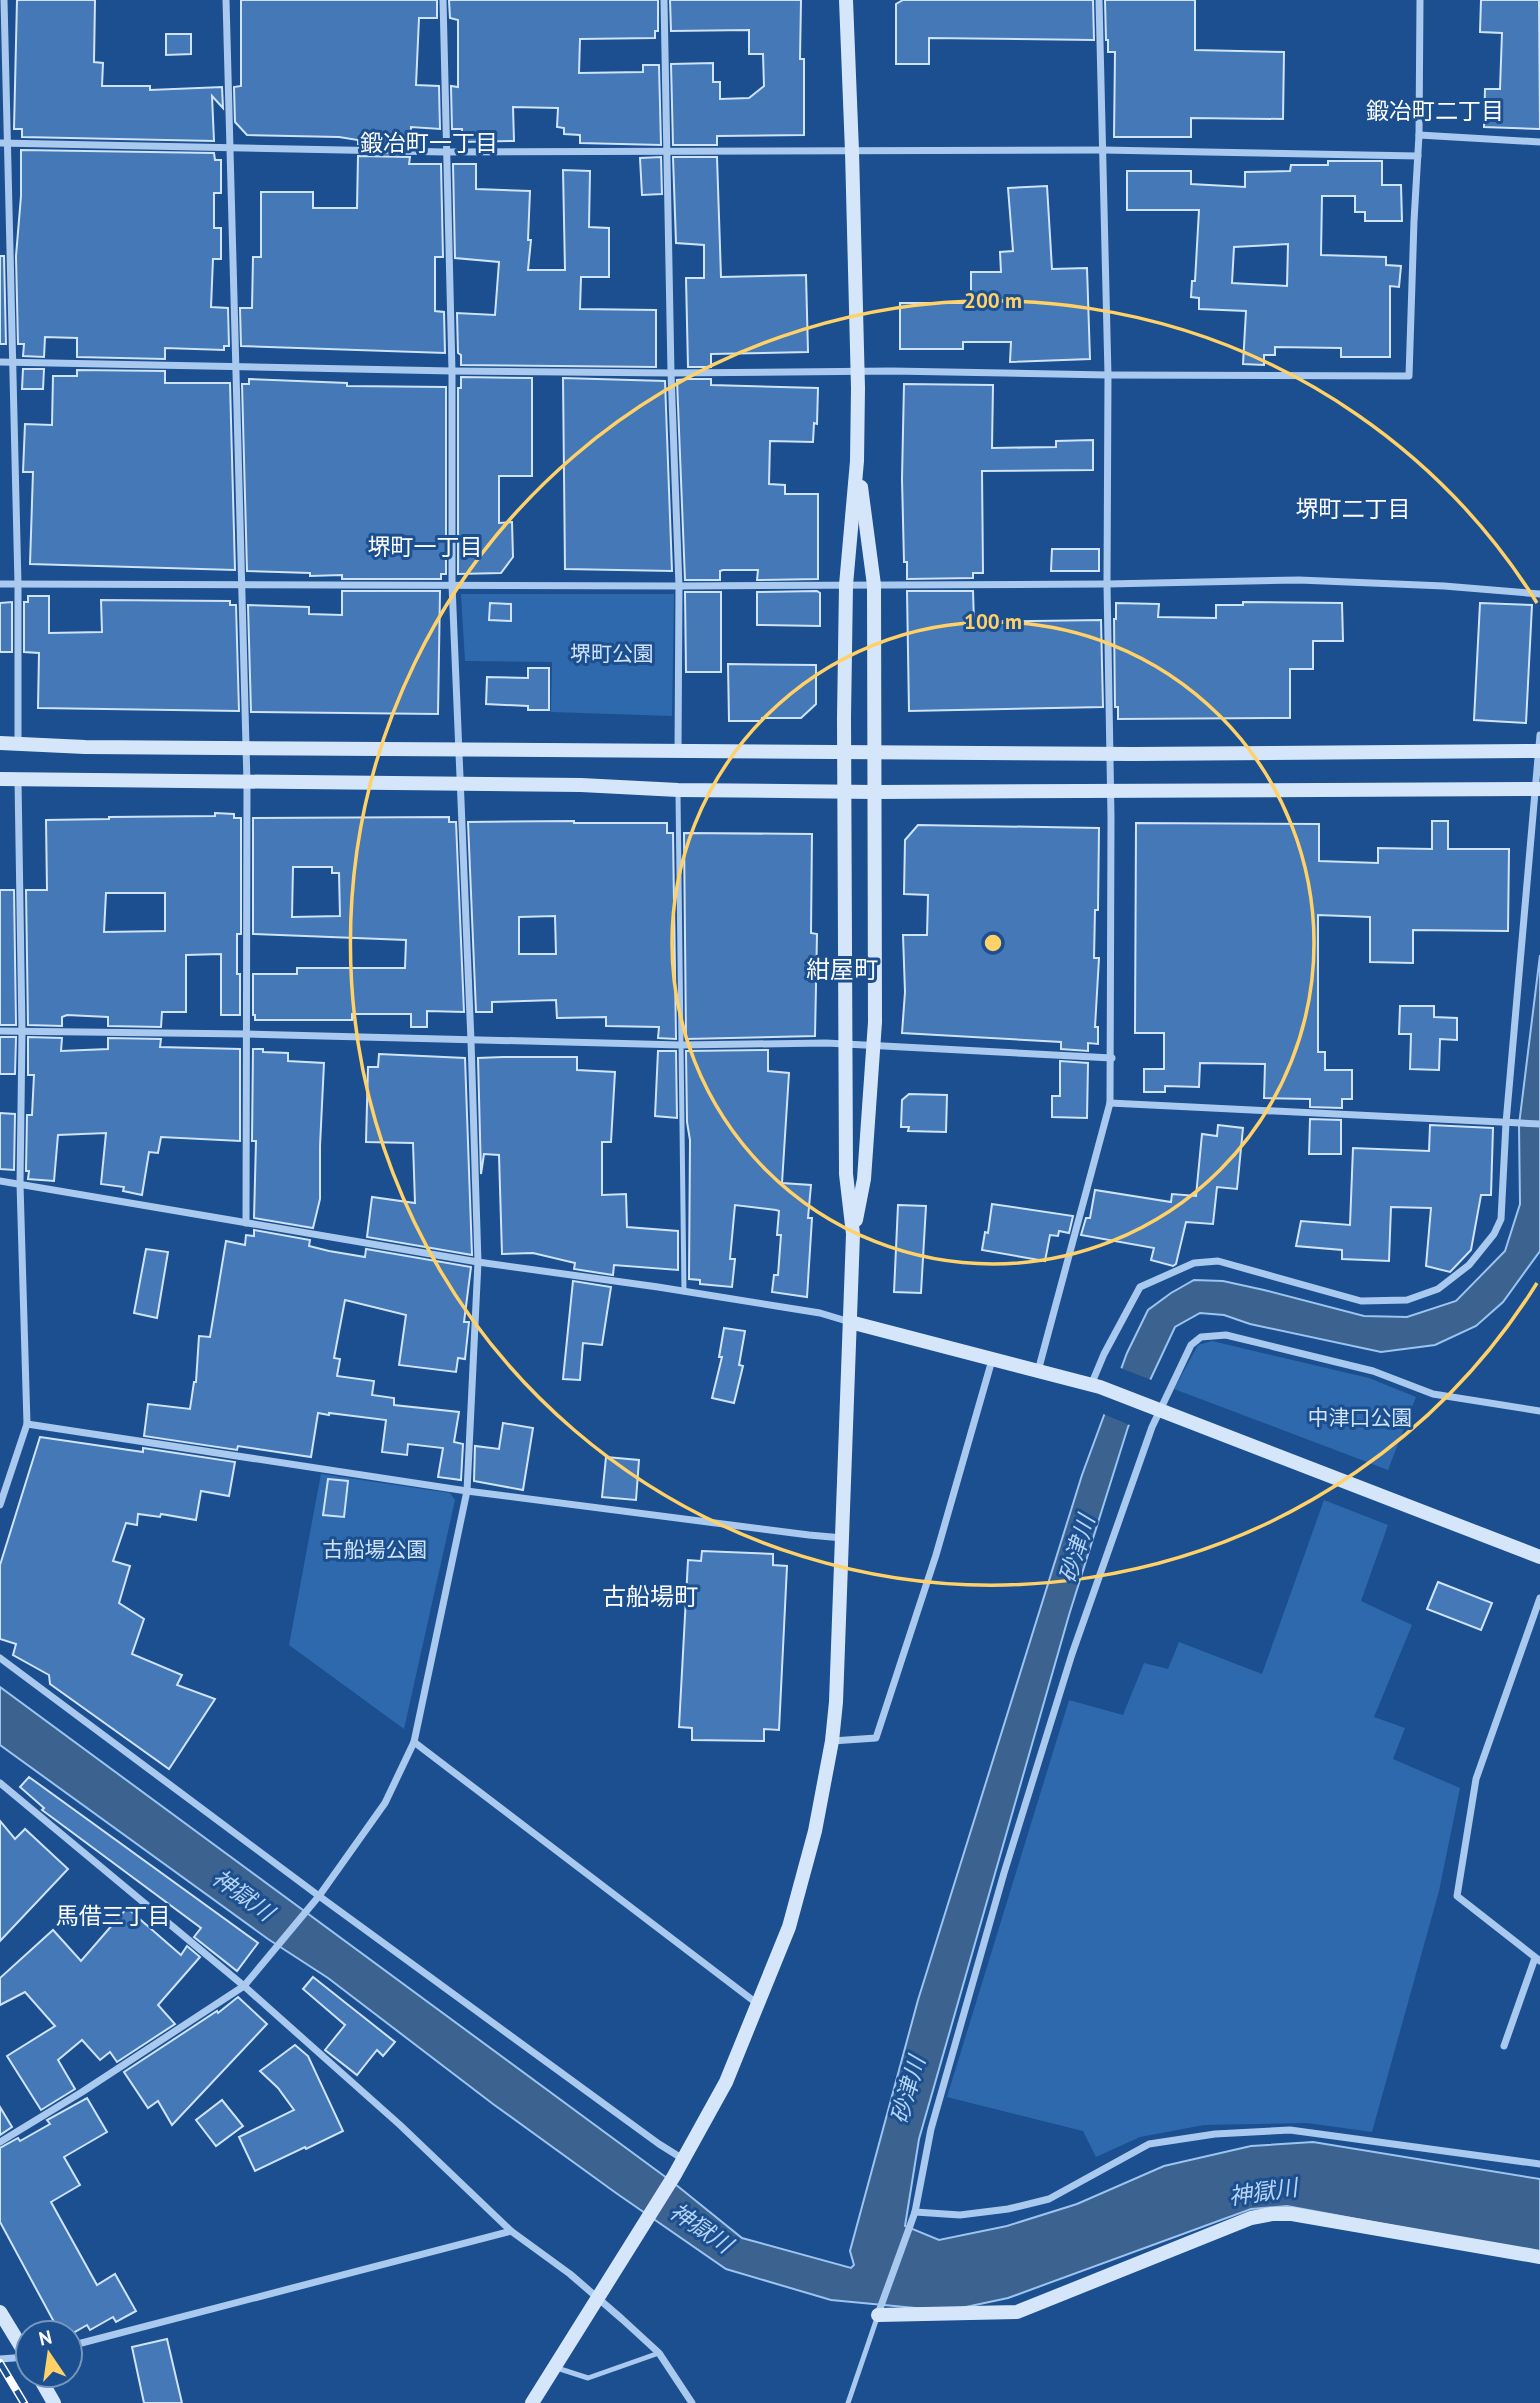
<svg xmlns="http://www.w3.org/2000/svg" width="1540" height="2403" viewBox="0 0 1540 2403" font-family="'PT Sans','Noto Sans JP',sans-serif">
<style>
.green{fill:#2e69ad}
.water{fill:#3c6290;stroke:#9cc4f0;stroke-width:2}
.pier{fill:#1b4f8f}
.building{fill:#4478b7;stroke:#cfe3fa;stroke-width:2;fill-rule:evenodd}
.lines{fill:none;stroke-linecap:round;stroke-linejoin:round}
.lane{stroke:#a9c9ee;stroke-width:5}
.street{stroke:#a9c9ee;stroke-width:7}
.secondary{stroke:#d6e6fa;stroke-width:14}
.rail-casing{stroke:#fff;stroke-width:8}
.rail{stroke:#1b4f8f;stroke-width:5;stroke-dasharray:16;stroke-linecap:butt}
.ring{fill:none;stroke:#ffd166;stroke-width:3.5}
.labels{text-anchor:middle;stroke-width:6;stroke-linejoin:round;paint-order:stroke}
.park-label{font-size:21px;fill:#cfe3fa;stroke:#1b4f8f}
.neighbourhood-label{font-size:23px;fill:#fff;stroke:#1b4f8f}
.water-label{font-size:23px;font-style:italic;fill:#b5d3f5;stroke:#1b4f8f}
.quarter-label{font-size:24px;fill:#fff;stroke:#1b4f8f}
.centre{fill:#ffd166;stroke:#1b4f8f;stroke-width:3.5}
.ring-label{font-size:21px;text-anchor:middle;font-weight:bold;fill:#ffd166;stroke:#1b4f8f;stroke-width:6;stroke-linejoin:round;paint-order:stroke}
</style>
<rect width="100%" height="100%" fill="#1b4f8f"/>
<g class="green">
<path d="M461 594H674L672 716 551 712 552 662 465 661Z"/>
<path d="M1212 1341 1369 1378 1416 1397 1388 1470 1174 1389 1198 1345Z"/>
<path d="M321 1474 450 1493 455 1500 404 1729 289 1645Z"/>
<path d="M1324 1500 1388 1525 1361 1601 1412 1625 1374 1717 1405 1728 1393 1759 1460 1788 1439 1891 1372 2132 1307 2123 1204 2125 1140 2137 1096 2157 1083 2131 947 2097 1069 1700 1123 1715 1144 1663 1168 1669 1179 1642 1262 1674Z"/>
</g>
<path class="water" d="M1540 955V1251L1503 1302 1476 1326 1435 1345 1381 1352 1250 1324 1224 1315 1200 1313 1175 1327 1128 1427 1069 1615 919 2139 905 2226 939 2240 1007 2226 1077 2204 1164 2166 1251 2146 1313 2142 1540 2179V2253L1287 2206 1251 2209 1008 2298 947 2311 831 2300 726 2269 616 2193 493 2104 328 1978 268 1939 0 1745V1687L675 2184 742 2238 851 2268 854 2265 850 2251 918 2000 1082 1475 1127 1353 1148 1310 1171 1293 1194 1280 1223 1281 1264 1290 1364 1316 1407 1317 1456 1301 1505 1251 1520 1204 1519 1125Z"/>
<path class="pier" d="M1118 1367 1154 1381 1132 1426 1101 1413Z"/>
<g class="building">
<path d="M17 0H95L94 62 103 63 102 86H150V90L222 87 223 108 212 96 214 141 22 137V129H14Z"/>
<path d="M241 0H437V18H419L416 85 439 86 440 129 411 127 410 145 358 144V140L339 137 247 135 235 122 234 87 241 86Z"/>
<path d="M449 0H658V31H655V38L580 39 579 73 643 72V65H659L661 145 580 143V135L564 134V128L557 127 558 108 513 107 514 141 462 142V129H452L451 86 458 87V20L450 18Z"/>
<path d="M670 0H801L800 59H804V135L717 136V145H673L671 64 713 63V82H720V99L749 98 764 86 763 54H749V30L671 31Z"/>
<path d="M903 0H1093L1094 40 929 38V64H896V4Z"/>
<path d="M1105 0H1195V50L1284 52 1283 119 1191 118V137H1114L1115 52H1108V40H1106Z"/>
<path d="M1481 0H1539L1540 129 1484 127 1485 89H1500L1502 33 1480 32Z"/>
<path d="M166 34H191V54L166 55Z"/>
<path d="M21 150 214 153 215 160H221V193H214V228H221V259H213L211 307 228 308 229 346H224V350L165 348V359L77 357V338L45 337 44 357 23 356 24 344H18L16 256 21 196Z"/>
<path d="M358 156 410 157 409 164H441L443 257H435V311L444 312 445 353 241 346 240 308H252L253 257H261V192H313V208H357Z"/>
<path d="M661 157 662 194 642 195 640 158Z"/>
<path d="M673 157H717L721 277 806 275 808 352 711 354V367H688L686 278H704V245L676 243Z"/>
<path d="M1328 161H1382V185H1401L1402 221H1365V212H1355V196H1322L1321 255 1386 257V265L1401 266 1399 287 1390 286V357H1341V348L1275 347V355H1264V365L1243 364 1246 311 1199 309V298L1191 297 1192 281H1195L1199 210H1127V171H1191V184L1245 187V172L1290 171 1291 165H1328ZM1288 244 1287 286 1232 283 1234 247Z"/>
<path d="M453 164H476V189L530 191 528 240H531L528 270H565L563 170 590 171 589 227 609 228V277H581L580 309 656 310V367L461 365V355L458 353 457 313 495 315 499 262 455 258Z"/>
<path d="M1047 186 1052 269 1087 268 1090 359 1010 362 1011 342H963V349H900V303H971V272H1001L1000 252 1013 251 1008 188Z"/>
<path d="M0 256H4L6 344H0Z"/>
<path d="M23 369H44L43 389H22Z"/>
<path d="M77 370 165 371V383H230L235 570 30 564 33 472H23L25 424 52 425 53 376H77Z"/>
<path d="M461 377 532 378V476H499V523L512 522 513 557 501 573 458 574V388H461Z"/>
<path d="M563 378 665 381 672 571 565 569Z"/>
<path d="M249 379 347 383V386L446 387V574H441V579H342V575L310 576V573L247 571 242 384H249Z"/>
<path d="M688 379H711V385L818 388 817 424 814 423 813 442 770 441 769 484 785 485V494H818V579L757 580 758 570H723L720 571V580H685L677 380Z"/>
<path d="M904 384 993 385 992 448 1056 447V441L1093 440V470L982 471 983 573H973V578L907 579V562H904L902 479Z"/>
<path d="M1052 549H1099V571H1051Z"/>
<path d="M342 591H440L438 714 251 712 248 605 309 607V614L342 615Z"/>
<path d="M817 591 820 593V626L757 625V592Z"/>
<path d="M907 591H973L974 622 1101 620 1103 707 909 711Z"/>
<path d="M685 592H721V672H686Z"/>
<path d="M28 596H49V633L102 632 101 600 230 601V605H236L239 711 38 708 39 653 24 652V602H28Z"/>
<path d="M12 602V652H0V603Z"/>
<path d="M1243 602 1342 603 1343 641H1313V669H1290V718L1118 719V707H1115L1114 619H1116V603L1159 604 1158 617 1216 618V605H1243Z"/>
<path d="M490 603 511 604V621L489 620Z"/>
<path d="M1480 603 1532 605 1526 723 1474 720Z"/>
<path d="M728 664 816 665V704L801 718H762V721H729Z"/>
<path d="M528 668H549V710H528V706L486 704 487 677 528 678Z"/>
<path d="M215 813 234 814V818H241V934H237V974H240V1015H221V954L186 955V1012H162L161 1027 108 1026V1017L67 1015 62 1017V1026L28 1025 26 890H47L46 820 109 819V817L215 816ZM106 893H165V931L104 932Z"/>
<path d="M449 817V822H456L464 1012 427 1011V1027H411V1014H352V1020H255V1015H253V974H297V968H405L406 940 253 934V818ZM293 867H332V873H339L340 916 292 917Z"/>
<path d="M574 821V823H667V833H673L676 1039 658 1038 659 1027 606 1026V1017L557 1018 556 1000 492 1002V1012H476L468 822ZM555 916 556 954H519V917Z"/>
<path d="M1432 821H1448V849H1509L1508 931 1413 930V963L1370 962V917L1318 915V1052H1325V1070H1352V1099H1342V1108L1310 1107V1099L1264 1098 1265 1064 1200 1063 1199 1087 1165 1086V1092H1144V1069H1164V1033H1135L1136 823 1319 824V861L1378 863V848L1432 849Z"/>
<path d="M918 825 1099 828 1098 910H1095L1094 958H1099L1095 1027H1098V1044L1088 1043V1051L1061 1049V1042L902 1033 905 992 903 935H927L928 895 904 894 905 840Z"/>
<path d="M684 833 812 834 811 933 817 934 815 1036 686 1039Z"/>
<path d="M0 890H14L16 1025H0Z"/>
<path d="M1400 1006H1434V1017L1457 1018V1040L1440 1039 1439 1070 1410 1069 1411 1034H1399Z"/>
<path d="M0 1037H16L15 1074H0Z"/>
<path d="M28 1037 62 1038 61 1051 108 1049V1038L161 1039 160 1047 240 1049V1141L161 1137 158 1153 149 1152 142 1195 123 1191 124 1187 101 1184 106 1133 58 1135 54 1181 28 1179 29 1171H26L27 1115H32L34 1075H28Z"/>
<path d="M253 1049H263V1052L288 1053V1061L324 1063 320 1146V1199L313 1228 254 1218 256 1141H252Z"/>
<path d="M768 1050V1071L789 1073 782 1183 811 1185 808 1218H812L807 1297 772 1292 774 1275H778L781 1235H777L779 1211 776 1210 735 1205 730 1259H735L732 1287 700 1284V1280L689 1279 690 1140 687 1122 686 1051Z"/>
<path d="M658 1051H676L677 1118 655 1116Z"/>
<path d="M379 1054 465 1058 472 1255 367 1237 372 1197 415 1203 413 1143 366 1142 368 1067H378Z"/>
<path d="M503 1057H577V1070L615 1072 611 1142H602V1195L626 1194 627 1227 678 1231V1270L614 1265 613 1275 574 1269 575 1263 533 1253 502 1254 499 1155 484 1154 481 1174 478 1058Z"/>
<path d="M1060 1061 1088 1063 1087 1118 1052 1117V1096H1060Z"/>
<path d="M909 1094 947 1095 946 1132 908 1131 909 1127H901L902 1100Z"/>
<path d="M0 1113 15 1114 14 1170 0 1169Z"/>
<path d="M1310 1119 1341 1120V1154H1309Z"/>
<path d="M1218 1125 1243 1128 1237 1189 1217 1187 1213 1224 1186 1222 1176 1264 1173 1266 1151 1260 1154 1248 1081 1235 1086 1218H1090L1095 1190 1171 1202 1172 1194 1196 1196 1202 1134 1217 1136Z"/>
<path d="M1430 1125 1493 1128 1491 1195H1481L1471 1250 1450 1272 1426 1266 1431 1208 1391 1207 1389 1261 1342 1259V1250L1296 1246 1301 1221 1350 1225 1353 1148 1429 1151Z"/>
<path d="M992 1204 1073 1216 1069 1233 1059 1231 1058 1236 1050 1235 1045 1261 982 1250 985 1232 988 1233Z"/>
<path d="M898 1205 926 1206 921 1293 894 1292Z"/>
<path d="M254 1230 310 1240 309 1246 329 1251 365 1257 366 1249 471 1267 464 1322H469L465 1359 458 1358 456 1372 399 1365 406 1315 345 1300 334 1358 340 1359 337 1376 374 1381 372 1395 394 1398V1405L459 1412 454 1442 463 1444 461 1480 438 1477 443 1448 408 1444 407 1455 382 1452 386 1420 329 1413V1415L318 1413 311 1457 238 1446 237 1450 144 1436 148 1404 190 1409 194 1382H196L199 1336 210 1337 226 1241 245 1245 246 1235 254 1236Z"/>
<path d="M146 1249 168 1252 157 1318 134 1313Z"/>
<path d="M573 1281 611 1287 602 1345 583 1343 580 1380 563 1379Z"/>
<path d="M724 1328 745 1331 739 1365 743 1366 734 1403 712 1398 722 1357H719Z"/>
<path d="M503 1423 533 1428 523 1490 474 1481 475 1446 499 1449Z"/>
<path d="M40 1437 143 1452V1448L235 1462 229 1496 201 1491 196 1520 161 1514 160 1517 138 1514 137 1525 126 1523 113 1561 130 1566 119 1603 144 1619 132 1654 182 1675 177 1685 215 1699 169 1769 50 1684 49 1675 13 1655 16 1644 0 1639V1565Z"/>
<path d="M606 1457 639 1460 636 1500 602 1497Z"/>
<path d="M328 1479 348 1481 344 1517 323 1515Z"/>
<path d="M702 1551 773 1554V1565L787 1566 779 1730 764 1729V1741L692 1740V1728L679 1727 688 1560 701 1561Z"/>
<path d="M1438 1582 1492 1603 1481 1630 1427 1609Z"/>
<path d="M29 1777 258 1943 237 1971 194 1937 201 1928 42 1810 44 1808 20 1787Z"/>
<path d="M0 1821 15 1839 25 1829 68 1869 0 1941Z"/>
<path d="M127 1908 181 1955 187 1946 200 1957 158 2005 175 2024 117 2062 110 2052 100 2060 82 2040 58 2060 75 2089 41 2110 7 2056 55 2026 25 1992 0 2005V1978L53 1930 81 1961Z"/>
<path d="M313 1977 395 2042 383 2056 377 2050 357 2075 325 2050 345 2025 303 1989Z"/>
<path d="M238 1997 267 2024 172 2125 158 2101 148 2108 124 2072 217 2011 218 2013Z"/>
<path d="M295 2045 308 2056 343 2131 306 2149 305 2147 255 2171 239 2137 294 2110 278 2088 260 2071Z"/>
<path d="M87 2098 107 2132 64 2157 80 2185 51 2202 97 2285 115 2274 136 2311 116 2322 113 2317 90 2330 87 2325 73 2333H60L0 2222V2148L18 2138 20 2141 50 2124 47 2120Z"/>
<path d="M222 2100 243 2126 216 2146 196 2120Z"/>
<path d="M0 2107 12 2127 0 2135Z"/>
<path d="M167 2339 182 2403H144L132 2347Z"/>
</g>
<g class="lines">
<g class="lane">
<path d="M678 793 684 1292"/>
<path d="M557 2368 588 2378 659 2353"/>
<path d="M848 2403 878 2315"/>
</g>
<g class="street">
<path d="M4 0 18 584V744"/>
<path d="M226 0 247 783 246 1223"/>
<path d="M664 0 671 373 679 586 678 752"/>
<path d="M1419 135 1540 142"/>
<path d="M0 143 445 152 1103 150 1418 156"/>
<path d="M0 362 452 371 671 373 892 371 1108 375 1409 376 1414 221 1419 135 1420 0"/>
<path d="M0 584 679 586 1107 584 1299 580 1444 586 1540 594"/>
<path d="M0 1031 247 1034 681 1045 826 1043 1112 1058"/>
<path d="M1110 1103 1540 1124"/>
<path d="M0 1181 478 1262 658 1287 820 1313 850 1322"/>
<path d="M1038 1371 1110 1103 1111 817 1107 584 1108 375 1099 0"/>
<path d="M1091 1385 1104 1354 1140 1287 1194 1263 1218 1261 1361 1301 1407 1300 1438 1289 1469 1265 1494 1234 1501 1219 1506 1123 1540 735"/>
<path d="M27 1424 467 1491 809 1535 843 1538"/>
<path d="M0 1505 27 1424 20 1184 22 1032 18 780"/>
<path d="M1540 1598 1476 1779 1457 1896 1540 1961"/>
<path d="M0 1658 319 1896 659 2144 683 2159"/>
<path d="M832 1741 876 1738 936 1555 992 1360"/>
<path d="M414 1742 759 2005"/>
<path d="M0 1783 244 1986 400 2125 511 2231 570 2274 622 2319 659 2353 692 2403"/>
<path d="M1504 2046 1535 1958"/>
<path d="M0 2142 82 2092 244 1986 319 1896 385 1803 414 1742 467 1491 478 1262 471 1041 452 585V371L443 0"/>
<path d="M915 2212 960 2215 1008 2209 1049 2199 1149 2144 1215 2134 1290 2130 1540 2164"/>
<path d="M878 2314 915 2212 931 2129 1004 1873 1072 1654 1152 1427 1191 1345 1201 1337 1226 1335 1373 1371 1433 1394 1540 1411"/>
<path d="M70 2346 511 2231"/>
<path d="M0 2359 27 2357"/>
</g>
<g class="secondary">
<path d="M0 743 85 747 1133 754 1540 751"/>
<path d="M0 779 581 785 678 790 875 792 1540 789"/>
<path d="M856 1220 864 1179 875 1022 874 585 861 487"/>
<path d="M850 1322 1100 1387 1540 1557"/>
<path d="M0 2312 28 2358"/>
<path d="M878 2315 1017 2312 1251 2218 1272 2214H1292L1540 2257"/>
<path d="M38 2375 54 2403"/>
<path d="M532 2403 674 2176 726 2082 789 1927 815 1831 832 1741 836 1702 853 1234 846 1174 844 718 846 585 857 461 858 388 852 151 846 0"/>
</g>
<defs>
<path id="rail" d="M0 2363 24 2403"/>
</defs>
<use href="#rail" class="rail-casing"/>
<use href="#rail" class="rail"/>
</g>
<g class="ring">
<circle cx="993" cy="943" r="321"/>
<path d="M1537 1283A642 642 0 1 1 1537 603"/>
</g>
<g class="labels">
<g class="park-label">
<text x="612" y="661">堺町公園</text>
<text x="1360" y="1425">中津口公園</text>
<text x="375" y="1557">古船場公園</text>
</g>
<g class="neighbourhood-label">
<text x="1435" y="119">鍛冶町二丁目</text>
<text x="429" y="151">鍛冶町一丁目</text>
<text x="1353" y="517">堺町二丁目</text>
<text x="425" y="555">堺町一丁目</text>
<text x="113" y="1924">馬借三丁目</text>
</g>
<g class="water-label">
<text transform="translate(1077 1549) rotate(-73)" y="8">砂津川</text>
<text transform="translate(243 1895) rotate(36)" y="8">神獄川</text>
<text transform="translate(908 2090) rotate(-74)" y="8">砂津川</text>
<text transform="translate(1263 2192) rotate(-8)" y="8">神獄川</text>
<text transform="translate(701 2228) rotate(34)" y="8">神獄川</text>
</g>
<g class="quarter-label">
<text x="842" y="978">紺屋町</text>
<text x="650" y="1605">古船場町</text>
</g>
</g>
<circle cx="993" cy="943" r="10" class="centre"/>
<g class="ring-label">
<text x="993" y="308">200 m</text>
<text x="993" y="629">100 m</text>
</g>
<g transform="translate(49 2354) rotate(347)"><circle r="33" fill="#1b4f8f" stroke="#7695bc" stroke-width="2"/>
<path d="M0-5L12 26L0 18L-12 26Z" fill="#ffd166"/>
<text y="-10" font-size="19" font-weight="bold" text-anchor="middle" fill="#ffffff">N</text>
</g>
</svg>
